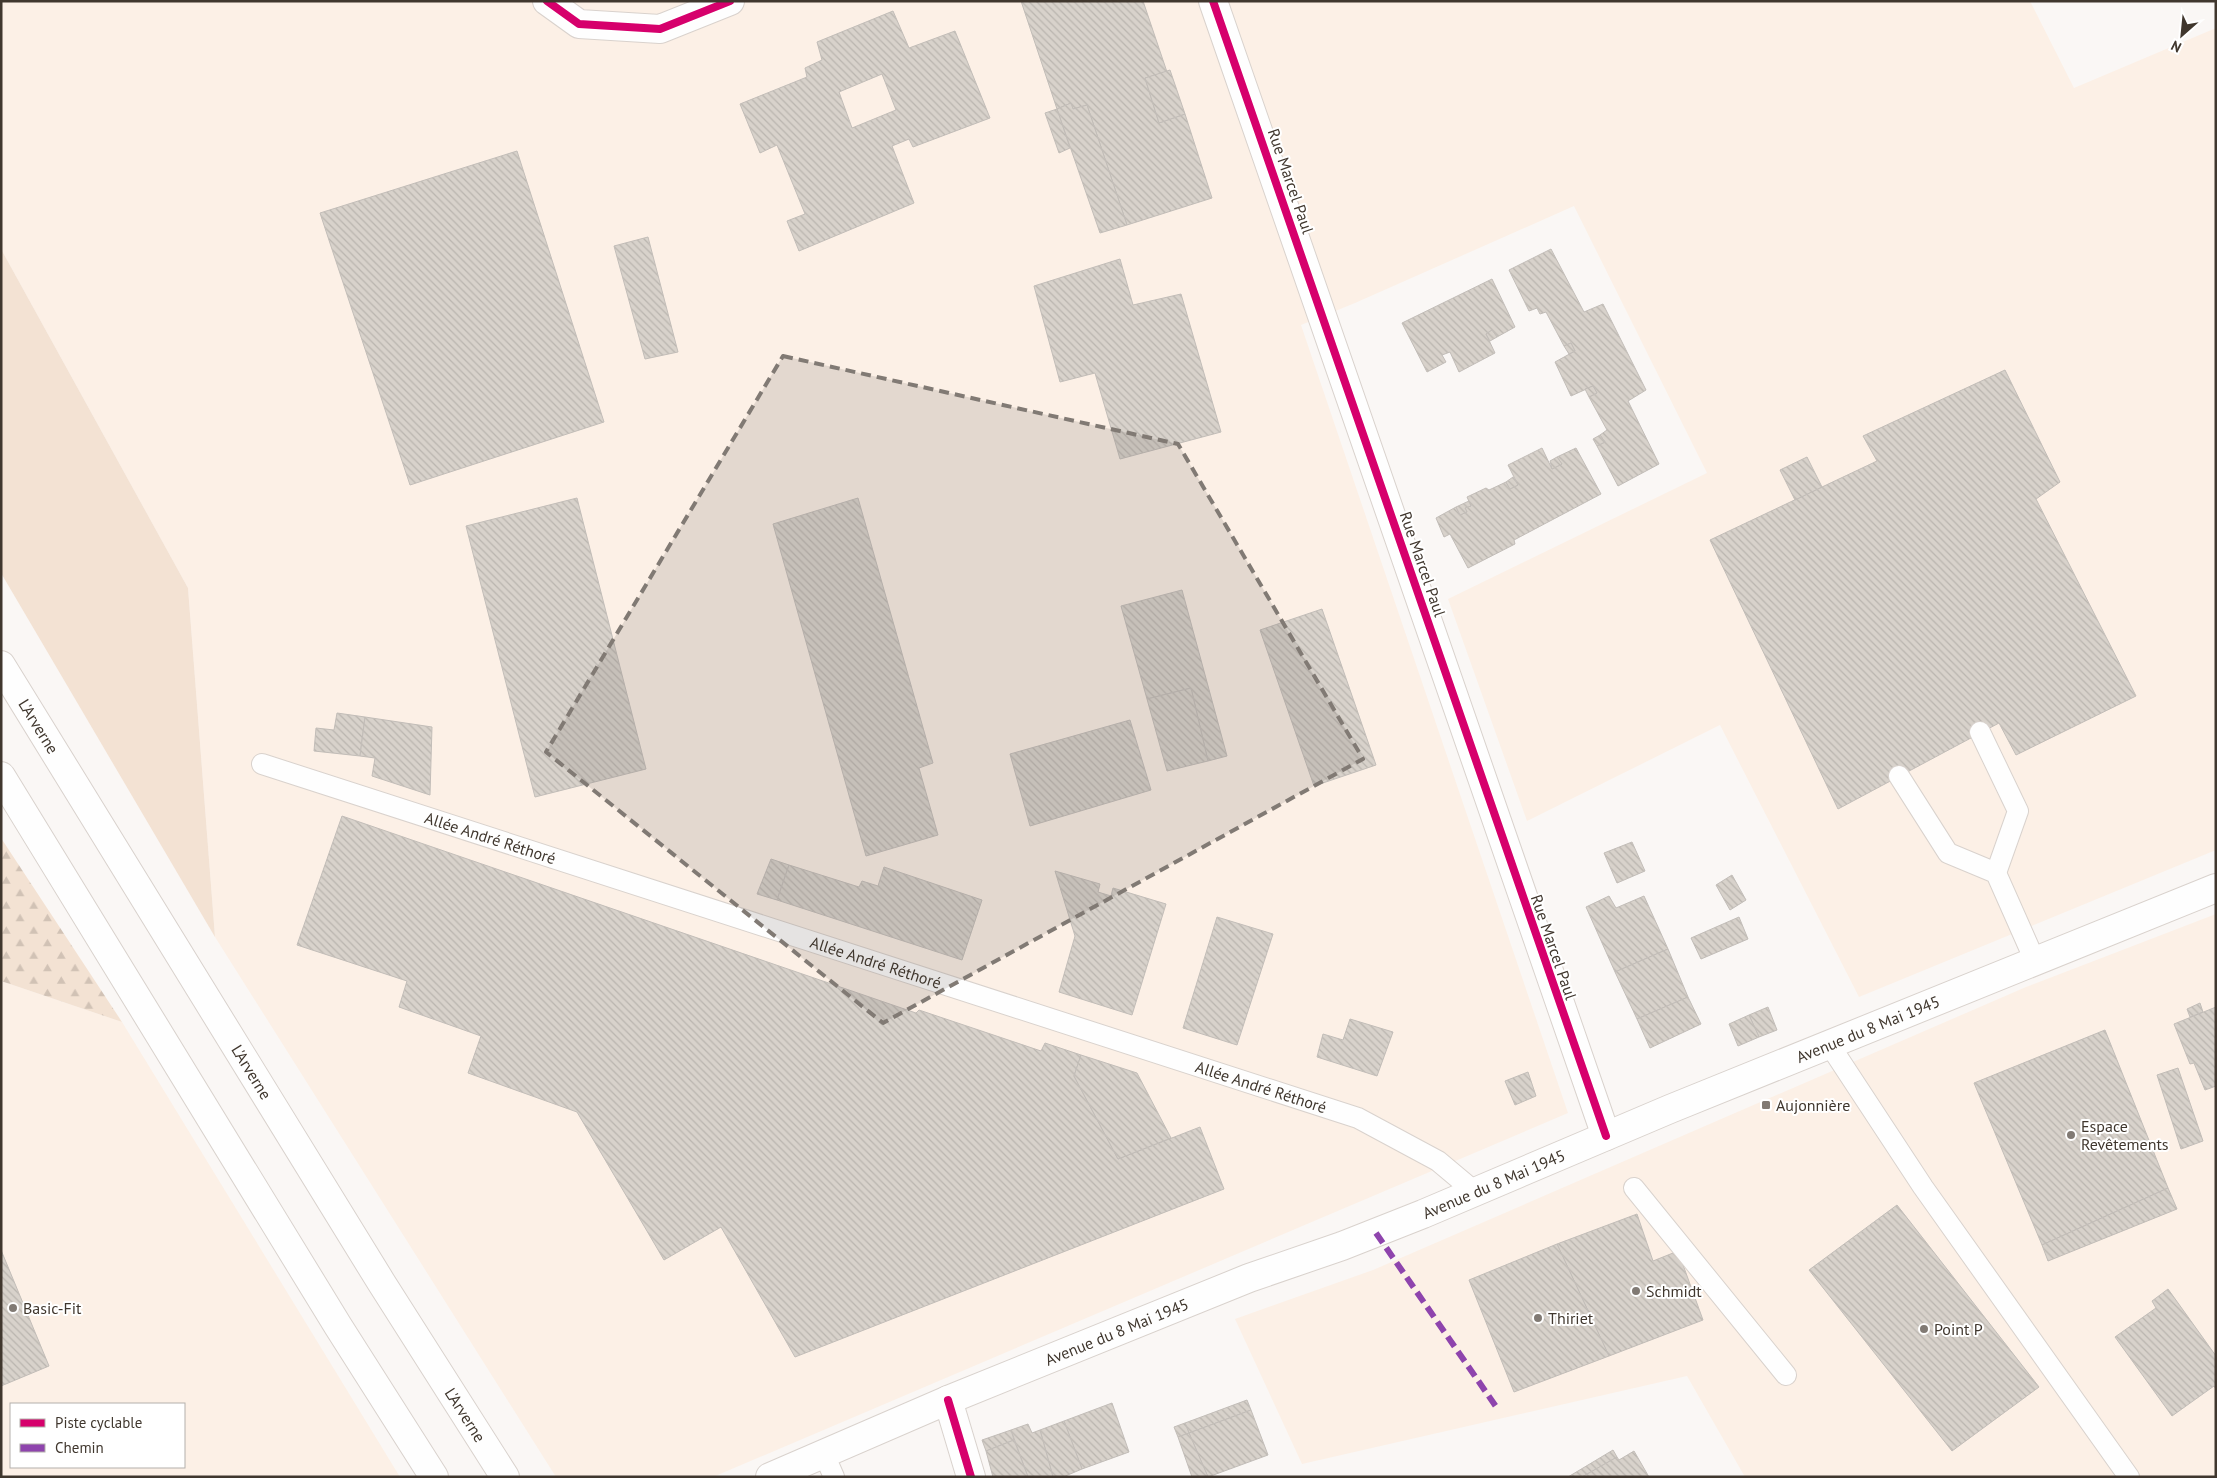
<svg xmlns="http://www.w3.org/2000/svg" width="2217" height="1478" viewBox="0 0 2217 1478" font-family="'PT Sans',sans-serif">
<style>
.built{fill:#fcf0e6;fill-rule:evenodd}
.green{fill:#f3e2d3}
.forest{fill:url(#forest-firs)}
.building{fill:url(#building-back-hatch);stroke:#c2bdb8;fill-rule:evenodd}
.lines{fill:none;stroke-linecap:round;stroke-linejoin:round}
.service-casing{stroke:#d9d2cd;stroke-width:22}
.minor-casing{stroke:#d9d2cd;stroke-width:30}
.primary-casing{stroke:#d9d2cd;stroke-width:30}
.motorway-casing{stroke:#d9d2cd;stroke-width:30}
.service{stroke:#fefefe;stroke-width:20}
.minor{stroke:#fefefe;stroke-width:28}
.primary{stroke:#fefefe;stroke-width:28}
.motorway{stroke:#fefefe;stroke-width:28}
.quiet{stroke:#8e44ad;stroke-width:6;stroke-dasharray:12 6;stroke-linecap:butt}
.cycleway-casing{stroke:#fff;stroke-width:11}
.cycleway{stroke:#d6006c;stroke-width:8}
.marked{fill:#817a74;fill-opacity:0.2;stroke:#817a74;stroke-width:4;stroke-dasharray:10 6;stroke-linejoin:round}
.poi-dot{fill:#817a74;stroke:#fff;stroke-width:2}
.labels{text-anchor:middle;stroke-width:4;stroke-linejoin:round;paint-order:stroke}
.street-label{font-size:16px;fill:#40372e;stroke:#fff}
.poi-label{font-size:16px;fill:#40372e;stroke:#fff;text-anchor:start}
</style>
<defs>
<pattern id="forest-firs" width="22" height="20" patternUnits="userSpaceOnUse" patternTransform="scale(1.25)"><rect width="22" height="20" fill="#f3e2d3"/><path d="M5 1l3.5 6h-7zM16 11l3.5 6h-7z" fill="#d1c2b5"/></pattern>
<pattern id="building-back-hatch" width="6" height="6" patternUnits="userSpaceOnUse" patternTransform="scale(1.25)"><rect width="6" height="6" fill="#d8d2cb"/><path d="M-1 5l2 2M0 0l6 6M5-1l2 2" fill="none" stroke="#bab5af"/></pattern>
</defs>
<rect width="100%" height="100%" fill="#faf7f5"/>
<g class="built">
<path d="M1 1H2030L2074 88 2216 28V850L1859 997 1720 725 1527 821 1448 599 1707 473 1574 206 1355 303 1301 325 1568 1113 713 1477H556L215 937 188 588 1 249Z"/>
<path d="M2216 914V1477H1745L1687 1376 1302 1464 1235 1319 1373 1270 2026 987Z"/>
<path d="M1 981 122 1022 400 1477H1ZM11 1404H184V1467H11Z"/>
</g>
<path class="green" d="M1 249 188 588 215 937 1 573Z"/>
<path class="forest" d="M1 838 122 1022 1 981Z"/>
<g class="building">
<path d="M1021 1H1143L1167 72 1145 78 1159 123 1185 114 1212 198 1127 225 1087 105 1073 109 1071 103 1057 109Z"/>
<path d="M893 11 909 48 955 31 990 118 913 147 909 139 892 146 914 203 799 251 787 221 805 214 777 145 760 153 740 104 807 77 805 68 822 60 817 42ZM882 74 896 110 852 128 839 92Z"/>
<path d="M1170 70 1185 114 1159 123 1145 78Z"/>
<path d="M1071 103 1073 109 1087 105 1127 225 1100 233 1057 109Z"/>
<path d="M1057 109 1070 148 1059 153 1045 113Z"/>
<path d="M517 151 604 422 410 485 320 213Z"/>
<path d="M648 237 678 352 645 359 614 246Z"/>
<path d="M1551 249 1584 312 1603 304 1646 390 1628 401 1659 464 1618 486 1597 446 1605 442 1600 435 1607 430 1589 397 1597 393 1593 386 1571 396 1555 362 1575 351 1571 343 1564 346 1546 312 1540 314 1537 308 1529 311 1509 270Z"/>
<path d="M1120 259 1133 305 1181 294 1221 432 1120 459 1095 373 1060 382 1034 286Z"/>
<path d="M1492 279 1515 327 1497 337 1492 330 1486 334 1495 353 1459 372 1450 352 1442 355 1446 362 1427 372 1402 323Z"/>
<path d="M1492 330 1497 337 1490 341 1486 334Z"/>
<path d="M1571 343 1575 351 1569 354 1564 346Z"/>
<path d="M2005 370 2060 482 2036 499 2136 696 2016 755 1999 723 1838 809 1710 540 1877 461 1863 436Z"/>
<path d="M1593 386 1597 393 1589 397 1585 389Z"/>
<path d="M1600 435 1605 442 1597 446 1593 439Z"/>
<path d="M1542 448 1552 469 1562 464 1557 457 1576 448 1601 494 1514 540 1515 544 1468 568 1450 534 1444 537 1436 518 1456 507 1460 515 1467 512 1465 508 1471 506 1467 497 1486 488 1489 490 1506 482 1510 489 1518 485 1508 465Z"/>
<path d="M1557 457 1562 464 1552 469 1550 461Z"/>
<path d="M1807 457 1822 487 1795 500 1780 470Z"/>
<path d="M1513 477 1518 485 1510 489 1506 482Z"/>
<path d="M577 498 646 769 535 797 466 526Z"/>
<path d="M858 498 933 763 919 768 938 835 866 856 773 524Z"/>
<path d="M1469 501 1471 506 1465 508 1467 512 1460 515 1456 507Z"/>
<path d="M1182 590 1227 756 1208 761 1191 688 1147 699 1121 606Z"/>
<path d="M1322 609 1376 765 1314 786 1260 630Z"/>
<path d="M1191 688 1208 761 1167 771 1147 699Z"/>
<path d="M337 713 365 717 360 756 314 751 316 728 334 730Z"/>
<path d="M365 717 432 727 430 795 372 776 375 758 360 756Z"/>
<path d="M1130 720 1151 790 1030 826 1010 754Z"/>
<path d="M342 816 916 1013 919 1010 1041 1051 1045 1043 1081 1055 1074 1076 1118 1159 1200 1127 1224 1189 795 1357 721 1227 664 1260 577 1112 468 1073 481 1036 399 1007 407 981 297 945Z"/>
<path d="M1632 842 1645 871 1617 883 1604 853Z"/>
<path d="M771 859 789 865 777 900 757 894Z"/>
<path d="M789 865 859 887 862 881 878 886 884 867 982 900 962 960 777 900Z"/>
<path d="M1055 871 1100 884 1098 892 1111 896 1113 888 1166 904 1132 1015 1059 992 1075 936Z"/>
<path d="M1732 875 1746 900 1730 910 1716 885Z"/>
<path d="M1609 896 1616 908 1644 896 1668 949 1615 972 1586 907Z"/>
<path d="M1217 917 1273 934 1237 1045 1183 1028Z"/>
<path d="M1739 917 1748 939 1701 959 1691 938Z"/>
<path d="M1668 949 1688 997 1637 1019 1615 972Z"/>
<path d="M1688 997 1701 1024 1650 1048 1637 1019Z"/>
<path d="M2200 1003 2203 1012 2190 1017 2187 1009Z"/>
<path d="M1768 1007 1777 1030 1759 1037 1749 1015Z"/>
<path d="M2216 1007V1086L2205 1090 2194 1063 2190 1064 2174 1024Z"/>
<path d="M1749 1015 1759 1037 1738 1046 1729 1024Z"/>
<path d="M1350 1019 1393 1032 1377 1076 1317 1057 1323 1034 1343 1040Z"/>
<path d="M2105 1030 2168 1188 2042 1245 1974 1083Z"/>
<path d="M1081 1055 1137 1073 1171 1138 1118 1159 1074 1076Z"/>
<path d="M2178 1068 2203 1141 2181 1149 2157 1075Z"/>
<path d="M1528 1072 1536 1096 1515 1105 1505 1081Z"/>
<path d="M2168 1188 2177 1209 2048 1261 2042 1245Z"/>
<path d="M1897 1205 2039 1387 1952 1451 1809 1270Z"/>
<path d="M1637 1214 1653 1261 1678 1251 1703 1320 1609 1356 1557 1244Z"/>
<path d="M1557 1244 1609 1356 1514 1392 1469 1280Z"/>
<path d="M1 1250 49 1366 1 1386Z"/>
<path d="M2168 1289 2216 1356V1389L2214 1386 2172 1416 2115 1337 2156 1308 2152 1301Z"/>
<path d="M1247 1400 1251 1410 1189 1433 1185 1423Z"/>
<path d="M1112 1403 1129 1452 1082 1469 1064 1421Z"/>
<path d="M1251 1410 1268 1455 1208 1477 1189 1433Z"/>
<path d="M1064 1421 1082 1469 1063 1477H1053L1040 1430Z"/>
<path d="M1185 1423 1189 1433 1178 1437 1174 1427Z"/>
<path d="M1028 1424 1032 1433 1040 1430 1053 1477H1028L1011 1430Z"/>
<path d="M1011 1430 1014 1440 986 1451 982 1440Z"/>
<path d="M1189 1433 1208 1477H1192L1178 1437Z"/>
<path d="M1014 1440 1028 1477H993L986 1451Z"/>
<path d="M1613 1450 1617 1457 1582 1477H1568Z"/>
<path d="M1634 1451 1649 1477H1582L1617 1457 1619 1460Z"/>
</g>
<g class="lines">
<defs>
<g id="service">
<path d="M1980 732 2018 811 1996 873"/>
<path id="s1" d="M262 764 1358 1118 1438 1161 1475 1192"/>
<path d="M1899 776 1948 853 1996 873 2035 961"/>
<path d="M1829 1044 1923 1187 2129 1477"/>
<path d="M1634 1188 1786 1375"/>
<path d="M824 1454 834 1477"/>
</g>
<g id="minor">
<path d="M547 1 579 24 660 29 730 1"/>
<path d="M1213 1 1606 1136"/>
<path d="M948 1400 971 1477"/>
</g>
<g id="primary">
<path id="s2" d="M770 1477 948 1400 1249 1278 1342 1246 1423 1214 1670 1109 2216 888"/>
</g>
<g id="motorway">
<path id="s3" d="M1 665 381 1282 505 1477"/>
<path d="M1 776 338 1326 434 1477"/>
</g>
</defs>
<use href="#service" class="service-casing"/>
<use href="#minor" class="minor-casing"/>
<use href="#primary" class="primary-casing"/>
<use href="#motorway" class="motorway-casing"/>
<use href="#service" class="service"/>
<use href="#minor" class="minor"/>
<use href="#primary" class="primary"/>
<use href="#motorway" class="motorway"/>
<path class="quiet" d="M1376 1233 1497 1408"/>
<defs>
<g id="cycleway">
<path d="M547 1 579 24 660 29 730 1"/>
<path d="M1213 1 1606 1136"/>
<path d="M948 1400 971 1477"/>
</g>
</defs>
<use href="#cycleway" class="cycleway-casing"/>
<use href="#cycleway" class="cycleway"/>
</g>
<path class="marked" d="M783 356 1178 444 1363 759 883 1023 546 752Z"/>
<g class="poi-dot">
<rect x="1761" y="1100" width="10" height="10" rx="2.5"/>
<circle cx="2071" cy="1135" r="5"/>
<circle cx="1636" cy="1291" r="5"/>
<circle cx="13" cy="1308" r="5"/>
<circle cx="1538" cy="1318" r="5"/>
<circle cx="1924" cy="1329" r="5"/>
</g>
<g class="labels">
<g class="street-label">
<text transform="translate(1291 181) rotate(71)" y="6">Rue Marcel Paul</text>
<text transform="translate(1423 564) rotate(71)" y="6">Rue Marcel Paul</text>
<text dy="6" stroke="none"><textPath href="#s3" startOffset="72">L'Arverne</textPath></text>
<text dy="6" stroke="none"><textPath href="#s1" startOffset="240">Allée André Réthoré</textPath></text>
<text transform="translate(1554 947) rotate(71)" y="6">Rue Marcel Paul</text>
<text dy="6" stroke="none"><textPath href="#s1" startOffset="645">Allée André Réthoré</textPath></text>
<text dy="6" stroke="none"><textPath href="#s2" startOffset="1186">Avenue du 8 Mai 1945</textPath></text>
<text dy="6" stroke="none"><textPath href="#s3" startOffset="478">L'Arverne</textPath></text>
<text dy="6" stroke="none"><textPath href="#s1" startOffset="1050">Allée André Réthoré</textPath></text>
<text dy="6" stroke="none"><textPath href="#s2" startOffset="781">Avenue du 8 Mai 1945</textPath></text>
<text dy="6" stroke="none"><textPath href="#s2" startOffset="376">Avenue du 8 Mai 1945</textPath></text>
<text dy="6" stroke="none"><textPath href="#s3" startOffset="882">L'Arverne</textPath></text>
</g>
<g class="poi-label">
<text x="1776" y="1111">Aujonnière</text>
<text x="2081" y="1132">Espace<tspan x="2081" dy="18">Revêtements</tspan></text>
<text x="1646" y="1297">Schmidt</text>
<text x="23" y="1314">Basic-Fit</text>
<text x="1548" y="1324">Thiriet</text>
<text x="1934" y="1335">Point P</text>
</g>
</g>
<rect width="2217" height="1478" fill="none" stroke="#40372e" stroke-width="5"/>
<rect x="10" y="1403" width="175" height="65" fill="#ffffff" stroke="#b3afab"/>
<rect x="20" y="1419" width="25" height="8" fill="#d6006c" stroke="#b3afab"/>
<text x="55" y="1428" font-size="15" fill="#40372e">Piste cyclable</text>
<rect x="20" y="1444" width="25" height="8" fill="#8e44ad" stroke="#b3afab"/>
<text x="55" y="1453" font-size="15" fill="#40372e">Chemin</text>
<g transform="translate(2182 35) rotate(207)" stroke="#ffffff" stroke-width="4" paint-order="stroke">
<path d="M0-4L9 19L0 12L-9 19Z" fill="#40372e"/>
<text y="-8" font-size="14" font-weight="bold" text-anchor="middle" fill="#40372e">N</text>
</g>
</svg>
